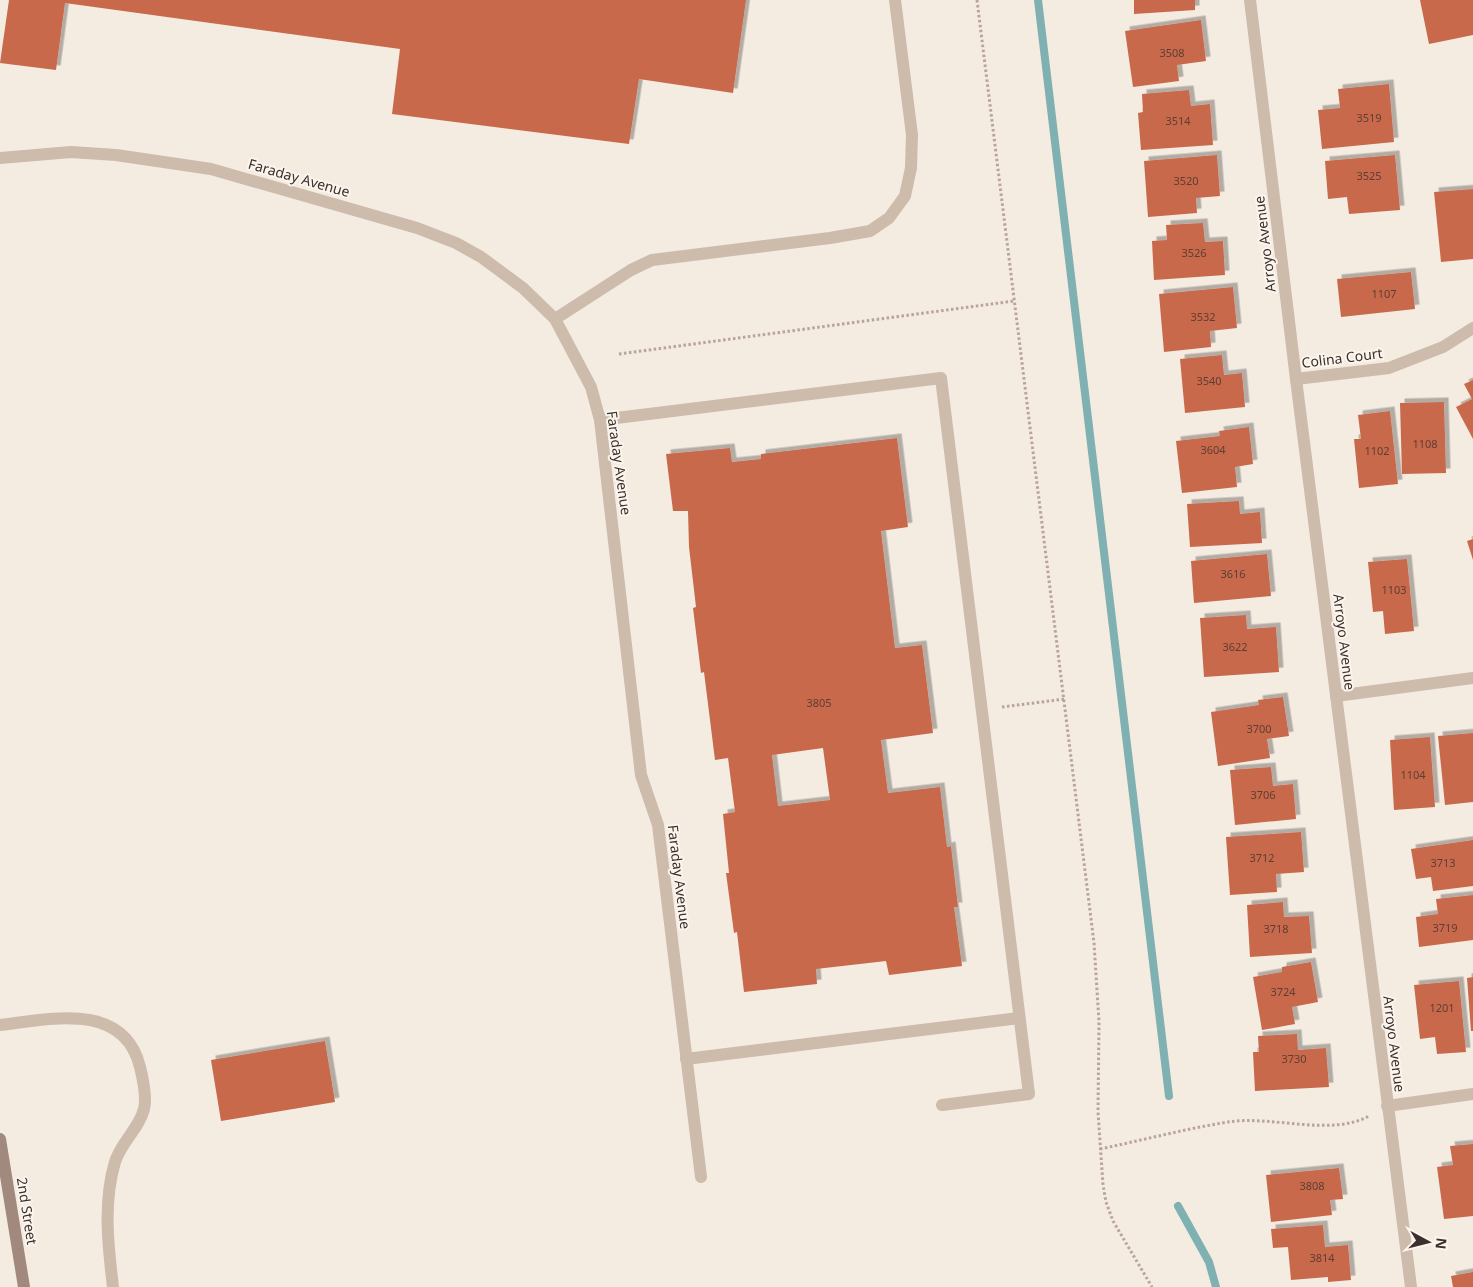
<svg xmlns="http://www.w3.org/2000/svg" width="1473" height="1287" viewBox="0 0 1473 1287" font-family="'Noto Sans',sans-serif">
<style>
.lines{fill:none;stroke-linecap:round;stroke-linejoin:round}
.stream{stroke:#7fb0b2;stroke-width:8}
.building{fill:#c8694b;fill-rule:evenodd;filter:url(#shadow)}
.path{stroke:#b9a596;stroke-width:3;stroke-dasharray:2.5 2.5;stroke-linecap:butt}
.lane{stroke:#cdbbac;stroke-width:12}
.street{stroke:#cdbbac;stroke-width:12}
.secondary{stroke:#a18a7d;stroke-width:12}
.labels{text-anchor:middle;stroke-width:4;stroke-linejoin:round;paint-order:stroke}
.number-label{font-size:11px;fill:#5e3e33}
.street-label{font-size:14px;fill:#3b302b;stroke:#fbf5ee}
</style>
<defs>
<filter id="shadow"><feDropShadow dx="4.5" dy="-4.5" stdDeviation="0" flood-color="#0004"/></filter>
</defs>
<rect width="100%" height="100%" fill="#f4ebe1"/>
<g class="lines">
<g class="stream">
<path d="M1038 0 1169 1096"/>
<path d="M1178 1206 1209 1262 1216 1287"/>
</g>
</g>
<g class="building">
<path d="M9 0H746L733 93 639 79 629 144 392 114 400 49 65 3 56 70 0 63Z"/>
<path d="M1134 0H1195V10L1134 14Z"/>
<path d="M1420 0H1473V35L1429 44Z"/>
<path d="M1201 20 1206 61 1177 65 1179 81 1133 87 1125 31Z"/>
<path d="M1389 84 1394 142 1322 149 1318 110 1340 108 1338 89Z"/>
<path d="M1189 90 1191 106 1210 104 1213 145 1141 150 1138 113 1143 112 1142 94Z"/>
<path d="M1217 155 1220 196 1196 198 1197 213 1148 217 1144 161Z"/>
<path d="M1395 155 1400 210 1349 214 1347 197 1328 199 1325 161Z"/>
<path d="M1473 189V259L1441 262 1434 192Z"/>
<path d="M1203 223 1205 242 1223 241 1225 275 1154 280 1152 241 1167 240 1166 225Z"/>
<path d="M1411 272 1415 309 1341 317 1337 279Z"/>
<path d="M1233 287 1237 328 1210 331 1211 347 1164 352 1159 294Z"/>
<path d="M1222 355 1224 375 1242 373 1245 407 1185 413 1180 359Z"/>
<path d="M1473 380V439L1456 407 1472 399 1464 384Z"/>
<path d="M1444 402 1446 473 1402 474 1400 403Z"/>
<path d="M1390 411 1398 484 1359 488 1354 439H1361L1358 415Z"/>
<path d="M1249 427 1253 464 1235 467 1237 487 1182 493 1176 441 1220 436 1219 431Z"/>
<path d="M897 438 908 527 881 531 895 648 922 645 933 733 881 740 888 793 940 787 947 847 951 846 958 907H954L962 966 889 975 886 961 816 969 817 984 744 992 737 932 734 933 726 873H729L723 814 735 812 728 758 715 760 704 672 701 673 693 608 696 607 689 547 688 511H673L666 454 730 448 732 462 761 459V454ZM823 748 830 800 778 806 772 755Z"/>
<path d="M1239 501 1240 514 1260 512 1262 543 1190 547 1187 504Z"/>
<path d="M1473 539V560L1467 541Z"/>
<path d="M1267 554 1271 596 1194 603 1191 561Z"/>
<path d="M1407 559 1414 631 1385 634 1383 611 1373 612 1368 562Z"/>
<path d="M1246 615 1247 629 1276 627 1279 672 1204 677 1200 618Z"/>
<path d="M1283 697 1289 736 1267 739 1270 758 1218 766 1211 712 1259 705 1258 700Z"/>
<path d="M1473 733V802L1445 805 1438 736Z"/>
<path d="M1430 737 1435 807 1394 810 1390 740Z"/>
<path d="M1271 767 1273 786 1293 784 1296 819 1235 825 1230 770Z"/>
<path d="M1301 832 1304 872 1276 874 1277 892 1230 895 1226 837Z"/>
<path d="M1473 840V886L1433 891 1431 877 1416 879 1411 849Z"/>
<path d="M1473 895V940L1419 947 1416 917 1438 914 1436 899Z"/>
<path d="M1283 902 1284 917 1309 916 1312 953 1250 957 1247 905Z"/>
<path d="M1311 962 1318 1002 1292 1007 1295 1024 1262 1030 1253 977 1282 972V967Z"/>
<path d="M1473 977V1031H1471L1467 978Z"/>
<path d="M1459 981 1466 1052 1437 1054 1435 1037 1420 1039 1414 985Z"/>
<path d="M1297 1034 1298 1050 1326 1048 1329 1087 1255 1091 1253 1052H1259L1258 1036Z"/>
<path d="M325 1041 335 1102 221 1121 211 1060Z"/>
<path d="M1473 1144V1216L1444 1219 1437 1167 1453 1165 1450 1146Z"/>
<path d="M1339 1168 1343 1199 1330 1200 1332 1215 1271 1222 1266 1175Z"/>
<path d="M1323 1225 1325 1247 1348 1245 1351 1280 1328 1282V1277L1291 1280 1288 1247 1273 1248 1271 1229Z"/>
<path d="M1473 1272V1287H1453L1451 1276Z"/>
</g>
<g class="lines">
<g class="path">
<path d="M977 0 1094 943 1099 1022 1098 1112 1103 1185 1106 1202 1113 1221 1152 1287"/>
<path d="M619 354 1014 301"/>
<path d="M1002 707 1065 699"/>
<path d="M1100 1149C1143 1140 1185 1129 1228 1122 1271 1115 1331 1137 1369 1116"/>
</g>
<g class="lane">
<path d="M0 158 71 152 116 155 211 169 417 228 456 243 481 257 523 288 555 319 591 387 600 420 641 775 658 825 701 1177"/>
<path d="M555 319 631 270 652 260 830 238 870 231 889 218 905 196 911 168 912 135 895 0"/>
<path d="M600 420 941 378 1029 1094 942 1105"/>
<path d="M0 1025C49 1019 124 1001 140 1067 143 1079 147 1097 144 1109 139 1129 121 1142 115 1162 103 1202 108 1246 113 1287"/>
<path d="M686 1059 1019 1018"/>
</g>
<g class="street">
<path d="M1250 0 1296 379 1411 1287"/>
<path d="M1296 379 1389 368 1443 347 1473 328"/>
<path d="M1336 696 1473 678"/>
<path d="M1387 1106 1473 1094"/>
</g>
<path class="secondary" d="M0 1139 24 1287"/>
</g>
<g class="labels">
<g class="number-label">
<text x="1172" y="57">3508</text>
<text x="1369" y="122">3519</text>
<text x="1178" y="125">3514</text>
<text x="1369" y="180">3525</text>
<text x="1186" y="185">3520</text>
<text x="1194" y="257">3526</text>
<text x="1384" y="298">1107</text>
<text x="1203" y="321">3532</text>
<text x="1209" y="385">3540</text>
<text x="1425" y="448">1108</text>
<text x="1213" y="454">3604</text>
<text x="1377" y="455">1102</text>
<text x="1233" y="578">3616</text>
<text x="1394" y="594">1103</text>
<text x="1235" y="651">3622</text>
<text x="819" y="707">3805</text>
<text x="1259" y="733">3700</text>
<text x="1413" y="779">1104</text>
<text x="1263" y="799">3706</text>
<text x="1262" y="862">3712</text>
<text x="1443" y="867">3713</text>
<text x="1445" y="932">3719</text>
<text x="1276" y="933">3718</text>
<text x="1283" y="996">3724</text>
<text x="1442" y="1012">1201</text>
<text x="1294" y="1063">3730</text>
<text x="1312" y="1190">3808</text>
<text x="1322" y="1262">3814</text>
</g>
<g class="street-label">
<text transform="translate(299 178) rotate(16)" y="5">Faraday Avenue</text>
<text transform="translate(1265 244) rotate(-97)" y="5">Arroyo Avenue</text>
<text transform="translate(1342 358) rotate(-7)" y="5">Colina Court</text>
<text transform="translate(619 463) rotate(82)" y="5">Faraday Avenue</text>
<text transform="translate(1344 642) rotate(83)" y="5">Arroyo Avenue</text>
<text transform="translate(679 877) rotate(83)" y="5">Faraday Avenue</text>
<text transform="translate(1394 1044) rotate(83)" y="5">Arroyo Avenue</text>
<text transform="translate(27 1211) rotate(81)" y="5">2nd Street</text>
</g>
</g>
<g transform="translate(1428 1242) rotate(97)" stroke="#fbf5ee" stroke-width="4" paint-order="stroke">
<path d="M0-4L9 19L0 12L-9 19Z" fill="#3b302b"/>
<text y="-8" font-size="14" font-weight="bold" text-anchor="middle" fill="#3b302b">N</text>
</g>
</svg>
